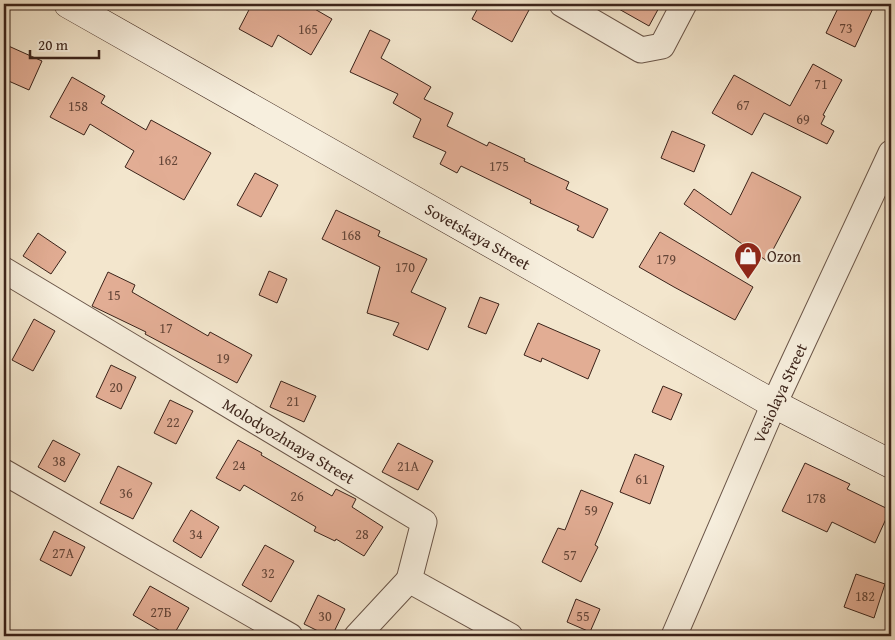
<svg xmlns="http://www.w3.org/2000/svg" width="895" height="640" viewBox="0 0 895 640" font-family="'Gentium Book Plus',serif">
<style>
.building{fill:#e2ad94;stroke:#3b231a}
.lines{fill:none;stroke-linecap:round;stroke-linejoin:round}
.minor-casing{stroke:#695447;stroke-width:27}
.secondary-casing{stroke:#3b231a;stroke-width:29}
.minor{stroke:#f7efde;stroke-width:25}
.secondary{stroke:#f7efde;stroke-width:28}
.labels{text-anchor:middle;stroke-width:5;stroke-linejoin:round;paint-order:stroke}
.number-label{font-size:14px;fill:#654638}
.street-label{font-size:16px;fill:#3b231a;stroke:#f7efde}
.poi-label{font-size:16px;fill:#3b231a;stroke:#f7efde;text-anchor:start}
</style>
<rect width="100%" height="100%" fill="#f3e6cd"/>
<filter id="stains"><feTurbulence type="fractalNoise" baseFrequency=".004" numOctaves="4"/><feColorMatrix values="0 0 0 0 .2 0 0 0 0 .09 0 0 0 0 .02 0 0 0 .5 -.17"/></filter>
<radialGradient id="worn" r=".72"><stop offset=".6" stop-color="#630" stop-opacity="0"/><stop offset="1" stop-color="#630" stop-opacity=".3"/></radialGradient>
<g class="building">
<path d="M252 4H306L332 19 311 55 278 35 272 47 239 29Z"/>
<path d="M480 4H517L529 10 512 42 472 19Z"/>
<path d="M610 4H661L649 26Z"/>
<path d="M840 4H875L855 47 826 33Z"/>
<path d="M370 30 390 40 381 58 431 87 424 99 453 113 447 126 487 146 489 142 525 159 524 161 569 182 566 189 608 209 593 238 577 230 579 226 530 203 531 200 461 166 457 173 440 164 446 152 413 137 421 119 393 103 398 94 350 72Z"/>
<path d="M4 44 42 61 29 90 4 79Z"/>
<path d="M813 64 842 80 823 115 825 116 821 124 834 131 827 144 764 113 752 135 712 113 734 75 790 106Z"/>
<path d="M72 77 105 96 101 103 146 130 151 120 211 153 184 200 125 167 134 151 90 124 84 135 50 117Z"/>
<path d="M672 131 705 145 694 172 661 158Z"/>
<path d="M752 172 801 197 767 261 684 204 694 189 731 215Z"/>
<path d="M255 173 278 185 261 217 237 205Z"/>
<path d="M336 210 380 231 378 236 427 259 411 292 446 308 428 350 393 335 399 323 367 313 380 267 322 239Z"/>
<path d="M660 232 753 287 735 320 674 287 639 267Z"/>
<path d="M38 233 66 252 51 274 23 256Z"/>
<path d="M269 271 287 279 277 303 259 295Z"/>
<path d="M108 272 135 285 132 292 208 336 210 332 252 355 237 383 145 334 146 332 92 306Z"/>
<path d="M480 297 499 304 486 334 468 327Z"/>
<path d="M34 319 55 331 33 371 12 360Z"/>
<path d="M538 323 600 350 588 379 542 358 541 362 524 355Z"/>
<path d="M111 365 136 377 121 409 96 397Z"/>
<path d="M281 381 316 396 304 422 270 407Z"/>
<path d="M663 386 682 394 671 420 652 412Z"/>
<path d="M170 400 193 411 176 444 154 433Z"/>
<path d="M53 440 80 454 65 482 38 467Z"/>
<path d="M238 440 262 453 261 455 332 496 336 489 356 499 352 507 383 527 364 556 336 539 335 541 314 531 316 527 244 485 240 491 216 478Z"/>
<path d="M398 443 433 461 418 490 382 472Z"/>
<path d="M635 454 664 466 650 504 620 492Z"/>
<path d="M805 463 850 484 847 489 890 510 875 543 832 522 827 532 782 511Z"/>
<path d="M118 466 152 483 133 519 100 503Z"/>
<path d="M581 490 613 503 595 545 598 547 581 582 542 562 558 528 565 530Z"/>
<path d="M191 510 219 527 201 558 173 541Z"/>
<path d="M54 531 85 547 71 576 40 560Z"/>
<path d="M265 545 294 561 271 602 242 585Z"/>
<path d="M856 574 885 584 874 618 844 607Z"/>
<path d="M150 586 189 608 173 636H169L133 615Z"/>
<path d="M318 595 345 609 332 636H328L304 624Z"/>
<path d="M576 599 600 609 590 632 567 622Z"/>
</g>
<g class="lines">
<defs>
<g id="minor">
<path d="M562 4 641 50 662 46 684 4"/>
<path id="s1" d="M4 270 424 522 409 580 510 636"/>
<path d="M4 472 290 636"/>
<path d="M357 636 409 580"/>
<path id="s2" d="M674 636 774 404 891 153"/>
</g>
<g id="secondary">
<path id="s3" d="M68 4 774 404 891 464"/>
</g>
</defs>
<use href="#minor" class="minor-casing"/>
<use href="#secondary" class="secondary-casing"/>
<use href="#minor" class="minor"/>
<use href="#secondary" class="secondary"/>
</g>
<defs>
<symbol id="shop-pin" viewBox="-11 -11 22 30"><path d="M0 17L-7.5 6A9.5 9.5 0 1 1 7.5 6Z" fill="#8f2418" stroke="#f7efde"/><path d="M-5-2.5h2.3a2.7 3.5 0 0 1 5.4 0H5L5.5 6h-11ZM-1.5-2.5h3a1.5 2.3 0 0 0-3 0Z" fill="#fff"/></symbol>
</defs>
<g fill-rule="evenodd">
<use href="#shop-pin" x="732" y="240" width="32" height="43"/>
</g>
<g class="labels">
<g class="number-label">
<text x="846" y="33">73</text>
<text x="308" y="34">165</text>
<text x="821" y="89">71</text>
<text x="743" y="110">67</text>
<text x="78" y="111">158</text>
<text x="803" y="124">69</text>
<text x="168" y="165">162</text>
<text x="499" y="171">175</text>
<text x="351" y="240">168</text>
<text x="666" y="264">179</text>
<text x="405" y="272">170</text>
<text x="114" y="300">15</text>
<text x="166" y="333">17</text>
<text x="223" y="363">19</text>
<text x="116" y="392">20</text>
<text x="293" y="406">21</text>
<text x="173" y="427">22</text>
<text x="59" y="466">38</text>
<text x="239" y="470">24</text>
<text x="408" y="471">21А</text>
<text x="642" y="484">61</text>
<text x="126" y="498">36</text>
<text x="297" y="501">26</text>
<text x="816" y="503">178</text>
<text x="591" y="515">59</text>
<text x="196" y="539">34</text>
<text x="362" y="539">28</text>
<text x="63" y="558">27А</text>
<text x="570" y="560">57</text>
<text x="268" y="578">32</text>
<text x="865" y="601">182</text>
<text x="161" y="617">27Б</text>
<text x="325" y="621">30</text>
<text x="583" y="621">55</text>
</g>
<g class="street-label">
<text dy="6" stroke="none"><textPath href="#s3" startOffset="471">Sovetskaya Street</textPath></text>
<text dy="6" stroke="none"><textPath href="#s2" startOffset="265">Vesiolaya Street</textPath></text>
<text dy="6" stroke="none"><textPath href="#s1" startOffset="332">Molodyozhnaya Street</textPath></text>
</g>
<g class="poi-label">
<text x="767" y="262">Ozon</text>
</g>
</g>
<rect width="895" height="640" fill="none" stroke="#f3e6cd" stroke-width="20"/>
<rect x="5" y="5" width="885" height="630" fill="none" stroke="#3b231a" stroke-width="2.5"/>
<rect x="10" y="10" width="875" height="620" fill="none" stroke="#3b231a"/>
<path d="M30 50v8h69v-8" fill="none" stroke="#3b231a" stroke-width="2.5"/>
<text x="38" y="50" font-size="15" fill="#3b231a" stroke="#f7efde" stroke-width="4" paint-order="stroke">20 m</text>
<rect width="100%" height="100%" filter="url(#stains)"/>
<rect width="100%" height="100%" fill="url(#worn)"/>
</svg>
